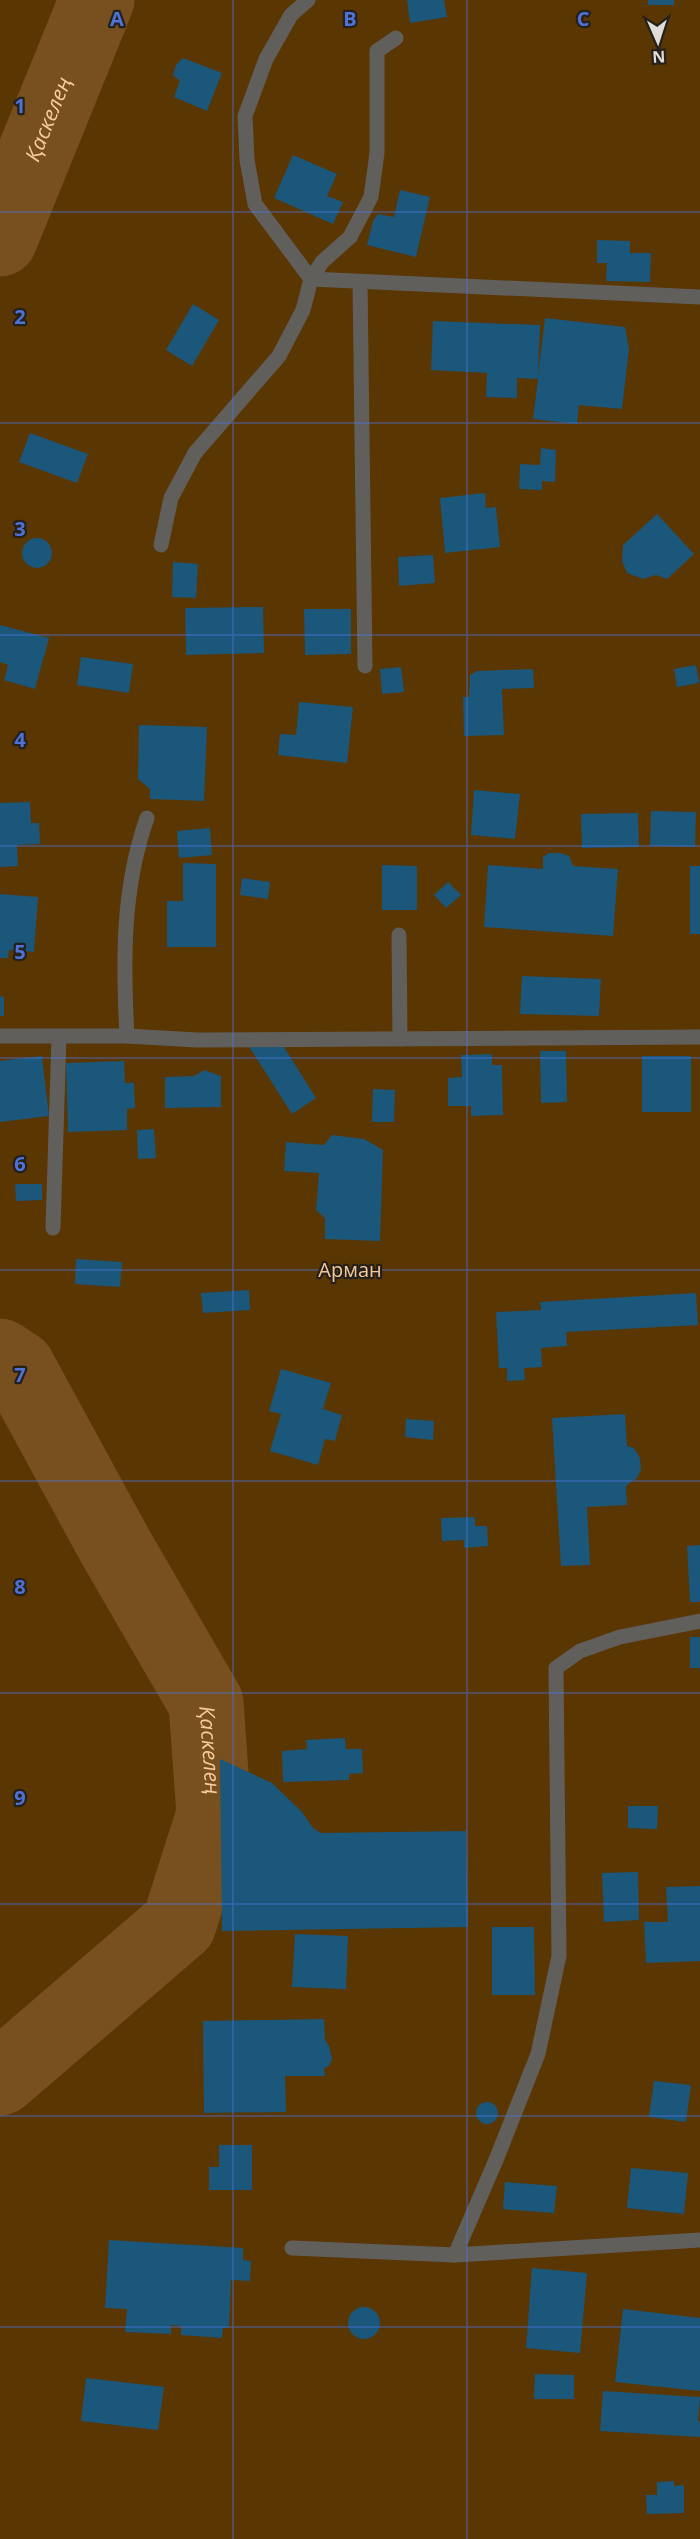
<svg xmlns="http://www.w3.org/2000/svg" width="700" height="2539" viewBox="0 0 700 2539" font-family="'Open Sans',sans-serif">
<style>
.green{fill:#5a3602}
.lines{fill:none;stroke-linecap:round;stroke-linejoin:round}
.river{stroke:#784f1e;stroke-width:75}
.building{fill:#1a577a}
.minor{stroke:#615f5c;stroke-width:15}
.grid{fill:none;stroke:#4e72d8;stroke-width:1.5;stroke-opacity:0.55}
.labels{text-anchor:middle;stroke-width:4.5;stroke-linejoin:round;paint-order:stroke}
.park-label{font-size:20px;fill:#f5c897;stroke:#25201b}
.water-label{font-size:21px;font-style:italic;fill:#f9cc9c;stroke:#25201b}
.grid-label{font-size:20px;text-anchor:middle;font-weight:bold;fill:#4e72d8;stroke:#25201b;stroke-width:4.5;stroke-linejoin:round;paint-order:stroke}
</style>
<rect width="100%" height="100%" fill="#2f2a24"/>
<rect class="green" x="0" y="0" width="700" height="2539"/>
<g class="lines">
<g class="river">
<path id="s1" d="M0 239 97 0"/>
<path id="s2" d="M0 1356 18 1368 115 1546 206 1703 214 1814 179 1924 0 2078"/>
</g>
</g>
<g class="building">
<path d="M407 0H444L447 17 410 23Z"/>
<rect x="648" y="0" width="26" height="5"/>
<path d="M183 58 222 73 207 111 174 97 180 81 173 75 176 65Z"/>
<path d="M293 155 337 174 327 196 343 202 333 224 274 198Z"/>
<path d="M400 190 430 197 416 257 367 245 373 221 378 214 394 217Z"/>
<path d="M597 240 630 241V253H651L650 282 606 281 607 263H597Z"/>
<path d="M193 304 219 320 192 366 166 350Z"/>
<path d="M545 318 625 327 629 349 622 409 579 405 577 424 533 419 538 379 517 378V398L486 397 487 373 431 370 433 321 540 325 538 376Z"/>
<path d="M30 433 88 454 77 483 19 462Z"/>
<path d="M541 448 556 450 555 482 542 481V490L519 489 520 464 540 465Z"/>
<path d="M485 493 486 508 496 507 500 547 445 553 440 498Z"/>
<path d="M657 514 694 554 667 579 656 575 643 579 627 573 622 561 623 545Z"/>
<circle cx="37" cy="553" r="15"/>
<path d="M433 555 435 583 399 586 398 557Z"/>
<path d="M173 562 198 564 196 598 172 597Z"/>
<path d="M263 607 264 653 186 655 185 608Z"/>
<path d="M304 609H351V654L305 655Z"/>
<path d="M0 625 49 638 35 689 4 680 8 665 0 662Z"/>
<path d="M81 657 133 664 129 693 77 685Z"/>
<path d="M696 665 699 683 677 687 674 669Z"/>
<path d="M401 667 404 692 382 694 380 669Z"/>
<path d="M533 669 534 688 502 689 504 735 464 736 463 697H469L470 675 477 671Z"/>
<path d="M299 702 353 707 347 763 278 755 280 734 296 735Z"/>
<path d="M139 725 207 727 204 801 150 799V789L138 779Z"/>
<path d="M474 790 520 794 515 839 471 835Z"/>
<path d="M30 802 31 823H39L40 844 17 845 18 866 0 867V803Z"/>
<path d="M651 811 696 812 695 847 650 846Z"/>
<path d="M638 813 639 847 582 848 581 814Z"/>
<path d="M210 828 212 855 179 858 177 831Z"/>
<path d="M549 853H560L569 856 573 866 618 869 613 936 484 927 488 865 543 869V857Z"/>
<path d="M183 863 216 864V947H167V901H183Z"/>
<path d="M382 865 417 866V910H382Z"/>
<rect x="690" y="866" width="10" height="68"/>
<path d="M242 878 270 882 268 899 240 895Z"/>
<path d="M448 882 461 895 446 908 434 895Z"/>
<path d="M0 894 38 897 34 952 9 950 8 958H0Z"/>
<path d="M522 976 601 979 599 1016 520 1014Z"/>
<path d="M4 996V1016H0V997Z"/>
<path d="M248 1045 284 1047 316 1098 292 1114Z"/>
<path d="M540 1051H566L567 1102 541 1103Z"/>
<path d="M492 1054V1065H502L503 1115 471 1116V1106H448V1078L462 1077 461 1055Z"/>
<path d="M42 1056 49 1116 0 1122V1061Z"/>
<rect x="642" y="1056" width="49" height="56"/>
<path d="M124 1061 125 1083H134L135 1108 127 1109V1130L68 1132 66 1063Z"/>
<path d="M204 1070 221 1076V1107L165 1108V1077L194 1076Z"/>
<path d="M373 1089 395 1090 394 1122H372Z"/>
<path d="M154 1129 156 1158 138 1159 137 1130Z"/>
<path d="M332 1135 364 1139 383 1150 380 1241 325 1239V1218L316 1210 319 1173 284 1171 286 1142 324 1145Z"/>
<path d="M15 1184H42V1200L16 1201Z"/>
<path d="M76 1259 122 1262 120 1287 75 1284Z"/>
<path d="M249 1290 250 1310 203 1313 201 1293Z"/>
<path d="M696 1293 698 1325 566 1332 567 1346 541 1348 542 1367 524 1368 525 1380 507 1381V1368H499L496 1312 541 1310 540 1302Z"/>
<path d="M281 1369 331 1383 323 1409 342 1415 335 1441 325 1439 318 1465 270 1451 281 1414 269 1411Z"/>
<path d="M625 1414 627 1446 634 1448 640 1458 641 1470 637 1478 626 1486 627 1505 587 1507 590 1565 561 1566 552 1418Z"/>
<path d="M406 1419 434 1421 433 1440 405 1437Z"/>
<path d="M475 1517V1526H487L488 1546 464 1548V1540L442 1541 441 1518Z"/>
<path d="M700 1545V1602H690L687 1546Z"/>
<rect x="690" y="1637" width="10" height="31"/>
<path d="M345 1738 346 1749H362L363 1773 349 1774V1780L283 1782 282 1751 307 1749 306 1740Z"/>
<path d="M220 1759 272 1783 302 1812 313 1828 321 1833 466 1831 468 1927 222 1931Z"/>
<path d="M628 1806H658L657 1829 628 1828Z"/>
<path d="M638 1872 639 1920 604 1922 602 1873Z"/>
<path d="M700 1886V1961L646 1963 644 1922H668L666 1887Z"/>
<path d="M492 1927H534L535 1995H492Z"/>
<path d="M295 1934 348 1936 346 1989 292 1987Z"/>
<path d="M324 2019 325 2040 329 2046 332 2059 329 2066 324 2068 325 2076H285L286 2112 204 2113 203 2021Z"/>
<path d="M654 2081 691 2085 686 2122 649 2117Z"/>
<circle cx="487" cy="2113" r="11"/>
<path d="M219 2145H252V2190H209V2167H219Z"/>
<path d="M631 2168 688 2173 684 2214 627 2208Z"/>
<path d="M505 2182 557 2186 554 2213 503 2209Z"/>
<path d="M109 2240 243 2248V2260L251 2261 250 2281 231 2280 229 2327 223 2328 222 2338 181 2335V2326L171 2325V2334L125 2332 127 2309 105 2308Z"/>
<path d="M532 2268 587 2273 580 2353 526 2348Z"/>
<circle cx="364" cy="2323" r="16"/>
<path d="M623 2309 700 2318V2391L615 2382Z"/>
<path d="M535 2374 574 2375V2399H534Z"/>
<path d="M86 2378 164 2387 158 2430 81 2421Z"/>
<path d="M603 2391 700 2397 698 2421H700V2437L600 2431Z"/>
<path d="M674 2481V2486L684 2485V2513L647 2514 646 2495H657V2482Z"/>
</g>
<g class="lines">
<g class="minor">
<path d="M308 0 291 15 266 59 245 116 247 160 255 204 311 279 700 297"/>
<path d="M360 282 365 666"/>
<path d="M161 545 171 498 195 453 279 356 303 310 311 279 322 262 350 237 371 197 377 153V51L396 38"/>
<path d="M399 935 400 1039"/>
<path d="M0 1036H127L197 1040 700 1037"/>
<path d="M127 1036C123 961 122 889 147 818"/>
<path d="M53 1228 59 1036"/>
<path d="M700 1621 620 1637 580 1651 556 1668 559 1956 538 2054 496 2160 455 2255 700 2240"/>
<path d="M292 2248 455 2255"/>
</g>
</g>
<path class="grid" d="M233 0V2539M467 0V2539M0 212H700M0 423H700M0 635H700M0 846H700M0 1058H700M0 1270H700M0 1481H700M0 1693H700M0 1904H700M0 2116H700M0 2327H700"/>
<g class="labels">
<g class="park-label">
<text x="350" y="1277">Арман</text>
</g>
<g class="water-label">
<text dy="7" stroke="none"><textPath href="#s1" startOffset="129">Қаскелең</textPath></text>
<text dy="7" stroke="none"><textPath href="#s2" startOffset="453">Қаскелең</textPath></text>
</g>
</g>
<g class="grid-label">
<text x="117" y="26">A</text>
<text x="350" y="26">B</text>
<text x="583" y="26">C</text>
<text x="20" y="113">1</text>
<text x="20" y="324">2</text>
<text x="20" y="536">3</text>
<text x="20" y="747">4</text>
<text x="20" y="959">5</text>
<text x="20" y="1171">6</text>
<text x="20" y="1382">7</text>
<text x="20" y="1594">8</text>
<text x="20" y="1805">9</text>
</g>
<g transform="translate(658 42) rotate(177)" stroke="#25201b" stroke-width="4.5" paint-order="stroke">
<path d="M0-4.5L10 22L0 15L-10 22Z" fill="#e0dcd8"/>
<text y="-9" font-size="16" font-weight="bold" text-anchor="middle" fill="#e0dcd8">N</text>
</g>
</svg>
